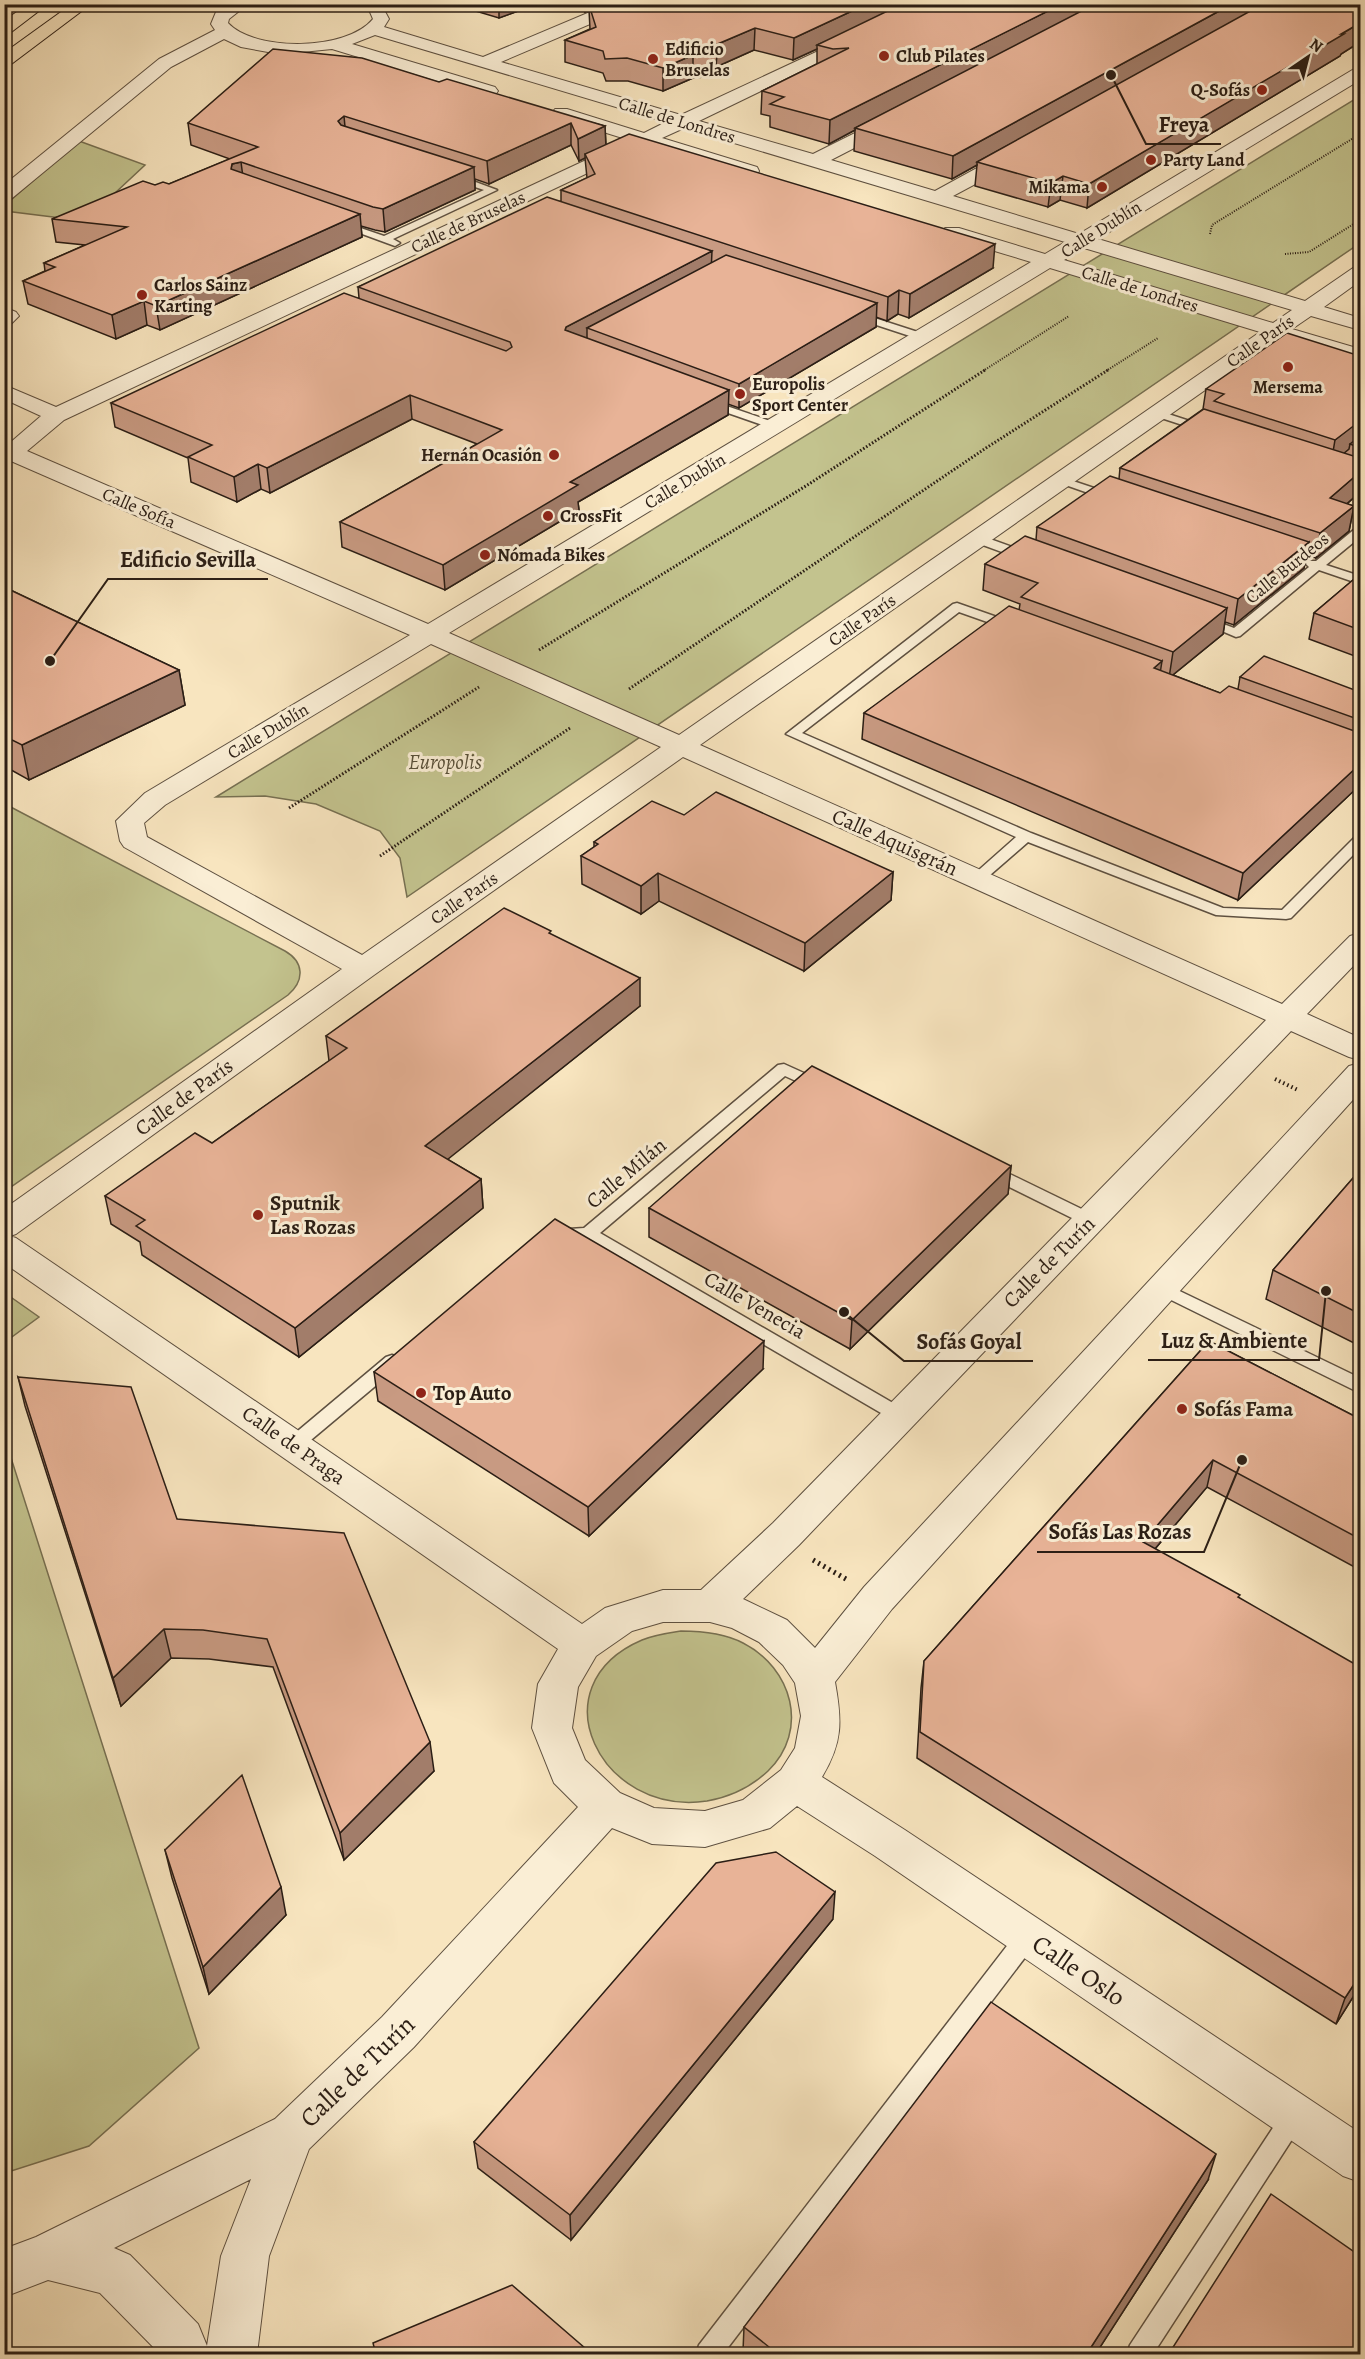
<svg xmlns="http://www.w3.org/2000/svg" width="1365" height="2359" viewBox="0 0 1365 2359" font-family="Alegreya,serif">
<style>
.green{fill:#c3c38e;stroke:#777052;stroke-width:1.5}
.lines{fill:none;stroke-linecap:round;stroke-linejoin:round}
.service-casing{stroke:#5e5040;stroke-width:3}
.minor-casing{stroke:#5e5040;stroke-width:2}
.trunk-casing{stroke:#2b1e15;stroke-width:2}
.motorway-casing{stroke:#2b1e15;stroke-width:2}
.path-far3{stroke:#2b1e15;stroke-width:2;stroke-dasharray:1 1.5;stroke-linecap:butt}
.path-far2{stroke:#2b1e15;stroke-width:3;stroke-dasharray:1.5 2;stroke-linecap:butt}
.path-far1{stroke:#2b1e15;stroke-width:4;stroke-dasharray:1.5 3;stroke-linecap:butt}
.path{stroke:#2b1e15;stroke-width:5;stroke-dasharray:2 4;stroke-linecap:butt}
.service{fill:#faeed5;fill-rule:evenodd}
.minor{fill:#faeed5;fill-rule:evenodd}
.trunk{fill:#f8e5bf;fill-rule:evenodd}
.motorway{fill:#f8e5bf;fill-rule:evenodd}
.wall{fill:#c89a82;stroke:#2b1e15;stroke-width:1.5}
.shaded-wall{fill:#a27d6a;stroke:#2b1e15;stroke-width:1.5}
.building{fill:#e8b397;stroke:#2b1e15;stroke-width:1.5}
.poi-dot{fill:#8f2418;stroke:#faeed5;stroke-width:2}
.labels{text-anchor:middle;stroke-width:6;stroke-linejoin:round;paint-order:stroke}
.far-poi-label{font-size:18px;font-weight:bold;fill:#2b1e15;stroke:#faeed5;text-anchor:start}
.far-street-label{font-size:18px;fill:#2b1e15;stroke:#faeed5}
.park-label{font-size:21px;font-style:italic;fill:#595039;stroke:#faeed5}
.street-label{font-size:21px;fill:#2b1e15;stroke:#faeed5}
.poi-label{font-size:21px;font-weight:bold;fill:#2b1e15;stroke:#faeed5;text-anchor:start}
.near-street-label{font-size:26px;fill:#2b1e15;stroke:#faeed5}
.leader{fill:none;stroke:#2b1e15;stroke-width:2}
.callout-dot{fill:#2b1e15;stroke:#faeed5;stroke-width:2}
.callout-label{font-size:22px;text-anchor:middle;font-weight:bold;fill:#2b1e15;stroke:#faeed5;stroke-width:6;stroke-linejoin:round;paint-order:stroke}
</style>
<rect width="100%" height="100%" fill="#f8e5bf"/>
<filter id="stains"><feTurbulence type="fractalNoise" baseFrequency=".00333" numOctaves="4"/><feColorMatrix values="0 0 0 0 .2 0 0 0 0 .09 0 0 0 0 .02 0 0 0 .5 -.17"/></filter>
<radialGradient id="worn" r=".72"><stop offset=".6" stop-color="#630" stop-opacity="0"/><stop offset="1" stop-color="#630" stop-opacity=".3"/></radialGradient>
<g class="green">
<path d="M1360 96V243L407 897 400 858 380 831 316 804 265 796 216 797Z"/>
<path d="M79 141 145 165 85 221 5 211 4 206Z"/>
<path d="M5 804 285 951C304 962 305 980 288 995L5 1191Z"/>
<path d="M5 1293 39 1317 5 1342H4Z"/>
<path d="M5 1439 199 2048 89 2146 5 2173Z"/>
<path d="M681 1631C703 1631 724 1633 743 1643 792 1668 810 1730 768 1771 751 1787 730 1797 707 1801 601 1817 535 1686 642 1640 654 1635 668 1633 681 1631Z"/>
</g>
<g class="lines">
<defs>
<g id="service">
<path d="M454 174 497 190 393 239 400 243 395 246 335 224 340 221 384 236 484 190 451 179V175Z"/>
<path d="M856 312 927 335 928 337 919 339 852 317 851 315Z"/>
<path d="M709 400 779 424 781 426 779 428H771L705 405V401Z"/>
<path d="M1156 410 1208 427 1210 429 1204 432 1152 415V411Z"/>
<path d="M1061 477 1115 495 1117 497 1111 501 1057 482 1055 480Z"/>
<path d="M1356 528H1360V537L1326 565 1360 576V584L1319 570 1240 636 1236 637 1196 620 1202 616 1234 628 1309 567 1306 564 1308 561H1316Z"/>
<path d="M976 534 1029 553 1031 556 1029 559H1021L972 541 970 538Z"/>
<path d="M957 603 1014 623 1016 626 1010 630 959 612 802 733 1031 833 1223 908 1282 910 1355 837 1360 836V848L1291 918 1286 919 1216 915 1028 842 982 882H972L970 879 972 876 1016 837 786 734 953 604Z"/>
<path d="M784 1064 826 1083 828 1087 820 1092 785 1076 600 1233 905 1410 908 1415 905 1420 899 1422 893 1420 585 1240 554 1238 552 1234 554 1230 584 1228 778 1065Z"/>
<path d="M989 1164 1096 1216 1098 1220 1096 1224H1084L983 1174 981 1170 983 1166Z"/>
<path d="M1163 1283 1360 1378V1393L1157 1293 1154 1289 1157 1285Z"/>
<path d="M392 1355 398 1357 401 1362 398 1367 299 1450 293 1452 287 1450 284 1445 287 1440 386 1357Z"/>
<path d="M1028 1926 1036 1929 1039 1936 1036 1943 723 2354H696L699 2345 1020 1929Z"/>
<path d="M1294 2105 1302 2108 1306 2116 1302 2124 1153 2354H1127L1130 2345 1286 2108Z"/>
</g>
<g id="minor">
<path d="M228 4H248L229 19 228 23C255 52 347 51 373 19L370 12 361 4H381L389 19 384 27 483 57 609 4H632L630 7 501 62 681 115 919 4H941L699 121 813 154 887 117H899L902 121 899 125 831 160 935 191 1008 151H1022L1024 155 1022 159 953 196 1079 234 1354 69 1360 68V80L1098 239 1305 301 1353 268 1360 266V281L1324 307 1360 318V330L1311 316 1292 329 1360 349V362L1279 338 700 745 1282 1004 1350 936 1360 933V959L1307 1014 1360 1038V1060L1349 1057 1291 1031 799 1545 743 1599 787 1620 815 1648 864 1587 1349 1066 1360 1063V1092L892 1609 835 1682C842 1721 843 1742 822 1777L905 1830 1360 2133V2182L1343 2176 875 1856 797 1806 770 1828 705 1847 652 1844 612 1828 414 2047 309 2149 269 2256 257 2354H160L100 2293 48 2280 4 2297V2249L36 2237 275 2119 382 2017 578 1807 554 1783 532 1728 538 1684 558 1649 4 1263V1209L342 969 124 847 120 841 116 821 145 793 410 635 4 458V448L41 416 4 399V385L56 407 629 140 555 117 552 113 555 109H567L644 133 666 122 375 35 352 44 495 87 498 91 495 95H483L332 49 292 53 268 52 241 47 224 39 171 67 11 199 4 201V185L159 59 215 30 211 24 216 12ZM684 128 1065 242 1045 254 959 228H945L942 232 945 236 1031 262 428 624 27 451 64 420 647 145 750 177 757 175 759 171 757 167 662 138ZM1084 248 1292 310 1273 323 1064 260ZM1050 268 1260 332 679 735 449 633ZM431 644 661 747 362 955 147 837 144 823 165 805ZM683 757 1266 1020 773 1523 701 1590H663L605 1608 582 1624 16 1238 10 1236 16 1234 374 975ZM663 1622H710L732 1628 759 1642 783 1665 795 1683 801 1716 795 1748 781 1770 743 1800 705 1811 654 1808 620 1793 585 1760 572 1728 578 1687 596 1656 632 1631ZM251 2179 221 2256 207 2346 198 2324 130 2255 114 2248Z"/>
<path d="M4 307 16 312 19 316 11 324 4 326Z"/>
</g>
<path id="trunk" d="M72 4H91L10 65 4 66V53Z"/>
<path id="motorway" d="M28 4H48L10 33 4 34V21Z"/>
</defs>
<use href="#service" class="service-casing"/>
<use href="#minor" class="minor-casing"/>
<use href="#trunk" class="trunk-casing"/>
<use href="#motorway" class="motorway-casing"/>
<g class="path-far3">
<path d="M1210 234 1212 225 1360 134"/>
<path d="M1285 254 1309 252 1360 220"/>
<path d="M983 371 1069 316"/>
<path d="M1106 371 1158 338"/>
</g>
<g class="path-far2">
<path d="M539 650 809 484 985 370"/>
<path d="M629 689 986 448 1108 370"/>
<path d="M289 808 479 687"/>
<path d="M380 856 570 728"/>
</g>
<path class="path-far1" d="M1275 1079 1298 1090"/>
<path class="path" d="M813 1560 846 1579"/>
<use href="#service" class="service"/>
<use href="#minor" class="minor"/>
<use href="#trunk" class="trunk"/>
<use href="#motorway" class="motorway"/>
</g>
<g class="wall">
<path d="M452 4H537L499 18Z"/>
<path d="M582 4H1360V42L1341 54 1340 56 1087 208 1060 200 1048 207 975 186 977 165 952 179 854 151 855 130 829 144 770 127V116L761 114 762 91 817 64V49L793 60 754 50 716 67V76L693 78 663 91 628 81H606L603 73 565 62V40L590 29 589 10 585 12Z"/>
<path d="M439 82 605 126 606 145 993 268 909 318 898 314 887 321 876 317V327L739 408 728 404V415L578 502 579 510 445 590 342 547 340 522 477 444 412 419 270 493 261 489 237 502 191 482 188 458 115 427 111 403 359 298 358 287 561 201V190L587 178 585 158 579 161 571 145 489 184 475 179V190L385 232 375 230 361 226 362 237 160 330 147 325 116 339 28 304 23 281 45 271 44 263 85 245 56 242 52 219 155 185 169 184 230 159 191 145 188 123Z"/>
<path d="M1360 356V492L1347 504 1354 506 1349 531 1316 558 1307 556 1304 568 1234 625 1225 622 1223 634 1173 675 1220 693 1238 689 1240 677 1360 692V785L1238 900 862 739 864 713 1019 610 1020 604 983 590 985 564 1036 540 1037 527 1119 479 1120 468 1203 409 1206 389Z"/>
<path d="M1360 574V658L1309 639 1314 613Z"/>
<path d="M4 587 179 670 185 705 29 780 4 766Z"/>
<path d="M684 815 893 872 891 900 804 971 659 901 641 914 582 884 581 856 594 847V842Z"/>
<path d="M552 935 640 1006 447 1159 481 1179 483 1208 299 1357 142 1255 140 1242 111 1224 105 1196 212 1143 329 1061 326 1036Z"/>
<path d="M1011 1166 1008 1194 850 1349 649 1237V1208Z"/>
<path d="M1360 1170V1346L1266 1299 1273 1270Z"/>
<path d="M1209 1341 1360 1419V1570L1207 1487 1155 1549 1239 1598 1360 1986 1336 2024 917 1758 921 1688 924 1661Z"/>
<path d="M763 1369 589 1536 378 1401 374 1372Z"/>
<path d="M18 1377 177 1519 434 1771 344 1860 273 1667 209 1659 171 1658 121 1706 25 1406Z"/>
<path d="M165 1850 286 1915 209 1994 172 1878Z"/>
<path d="M833 1919 571 2240 478 2168 474 2142Z"/>
<path d="M1208 2180 1095 2355H747L743 2351 744 2327Z"/>
</g>
<g class="shaded-wall">
<path d="M499 4H537L499 18Z"/>
<path d="M585 4H602L589 5V10L585 12Z"/>
<path d="M867 4H913L817 45V49L793 60 794 38Z"/>
<path d="M1062 4H1102L855 128V130L829 144 830 120Z"/>
<path d="M1232 4H1268L977 162V165L952 179 953 156Z"/>
<path d="M1360 23V42L1341 54 1340 56 1087 208 1089 184Z"/>
<path d="M755 28 754 50 716 67 717 54 713 46Z"/>
<path d="M693 55V78L663 91V68Z"/>
<path d="M344 116 346 138 338 121Z"/>
<path d="M571 123V145L489 184 487 161Z"/>
<path d="M605 126 606 148 585 154V158L579 161 578 139Z"/>
<path d="M241 162 244 185 231 169 232 164Z"/>
<path d="M474 167 475 190 385 232 383 209Z"/>
<path d="M1063 176 1060 200 1048 207 1051 183Z"/>
<path d="M360 214 362 237 160 330 156 306Z"/>
<path d="M995 244 993 268 909 318 910 294Z"/>
<path d="M712 251 711 273 587 328V340L565 330 566 327Z"/>
<path d="M899 290 898 314 887 321 888 297Z"/>
<path d="M144 301 147 325 116 339 112 315Z"/>
<path d="M877 303 876 327 739 408V384Z"/>
<path d="M729 390 728 415 578 502 579 510 445 590 443 565 570 482Z"/>
<path d="M410 395 412 419 270 493 267 468Z"/>
<path d="M1359 421H1360V444H1350L1349 449 1331 464 1335 440Z"/>
<path d="M258 464 261 489 237 502 234 477Z"/>
<path d="M1360 472V492L1325 523 1330 498Z"/>
<path d="M1354 506 1349 531 1316 558 1320 533Z"/>
<path d="M1309 542 1304 568 1234 625 1238 599Z"/>
<path d="M1227 608 1223 634 1169 678 1173 652Z"/>
<path d="M1162 661 1158 687 1154 668Z"/>
<path d="M179 670 185 705 29 780 22 745Z"/>
<path d="M1360 764V785L1238 900 1243 873Z"/>
<path d="M893 872 891 900 804 971 805 943Z"/>
<path d="M658 873 659 901 641 914V886Z"/>
<path d="M640 978V1006L428 1175 425 1146Z"/>
<path d="M1011 1166 1008 1194 850 1349 852 1320Z"/>
<path d="M481 1179 483 1208 299 1357 295 1328Z"/>
<path d="M764 1341 763 1369 589 1536 588 1507Z"/>
<path d="M1213 1460 1207 1487 1138 1569 1143 1542Z"/>
<path d="M164 1629 171 1658 121 1706 113 1678Z"/>
<path d="M430 1742 434 1771 344 1860 340 1833Z"/>
<path d="M281 1887 286 1915 209 1994 203 1967Z"/>
<path d="M835 1892 833 1919 571 2240 570 2215Z"/>
<path d="M1360 1975V1986L1336 2024 1345 1998Z"/>
<path d="M1216 2154 1208 2180 1095 2355H1086Z"/>
</g>
<g class="building">
<path d="M590 4H867L794 38 755 28 713 46 717 54 693 55 663 68 627 58 605 59 603 51 565 40 596 27 589 5Z"/>
<path d="M902 4H1062L830 120 770 104 784 97 762 91 849 48 833 49 817 45Z"/>
<path d="M1095 4H1232L953 156 855 128Z"/>
<path d="M1263 4H1360V23L1341 34H1344L1089 184 1063 176 1051 183 977 162Z"/>
<path d="M273 49 362 58 439 82 447 79 605 126 578 139 571 123 487 161 344 116 338 121 341 125 474 167 383 209 373 207 241 162 232 164 231 169 360 214 156 306 144 301 112 315 23 281 55 267 44 263 127 227 52 219 143 181 155 185 163 182 169 184 258 147 188 123Z"/>
<path d="M629 134 995 244 910 294 899 290 888 297 561 190 595 174 585 154Z"/>
<path d="M547 197 712 251 566 327 565 330 729 390 570 482 578 485 443 565 340 522 502 430 410 395 267 468 258 464 234 477 188 457 212 445 111 403 344 293 506 351 512 347 510 342 358 287Z"/>
<path d="M726 255 877 303 739 384 587 328Z"/>
<path d="M1287 333 1360 356V421L1335 440 1214 401 1224 394 1206 389Z"/>
<path d="M1204 409 1360 458V472L1330 498 1354 506 1320 533 1120 468Z"/>
<path d="M1360 436V448L1350 444Z"/>
<path d="M1110 476 1309 542 1238 599 1037 527Z"/>
<path d="M1025 536 1227 608 1173 652 1021 597 1038 583 985 564Z"/>
<path d="M1360 574V630L1314 613Z"/>
<path d="M4 587 179 670 22 745 4 736Z"/>
<path d="M1009 606 1162 661 1154 668 1220 693 1229 686 1360 733V764L1243 873 864 713Z"/>
<path d="M1264 656 1360 692V720L1240 677Z"/>
<path d="M716 792 893 872 805 943 658 873 641 886 581 856 598 844 594 842 652 801 684 815Z"/>
<path d="M504 908 551 931 549 933 640 978 425 1146 481 1179 295 1328 136 1226 145 1220 105 1196 195 1133 212 1143 347 1048 326 1036Z"/>
<path d="M812 1066 1011 1166 852 1320 649 1208Z"/>
<path d="M1360 1170V1314L1273 1270Z"/>
<path d="M555 1219 764 1341 588 1507 374 1372Z"/>
<path d="M1209 1341 1360 1419V1539L1213 1460 1143 1542 1240 1595 1238 1597 1360 1667V1975L1345 1998 920 1732 924 1661Z"/>
<path d="M18 1377 131 1387 177 1519 344 1533 430 1742 340 1833 267 1639 203 1630 164 1629 113 1678Z"/>
<path d="M242 1775 281 1887 203 1967 165 1850Z"/>
<path d="M776 1852 835 1892 570 2215 474 2142 716 1863Z"/>
<path d="M991 2002 1216 2154 1086 2355H779L744 2327Z"/>
<path d="M1271 2194 1360 2256V2355H1168Z"/>
<path d="M512 2285 593 2355H376L373 2343Z"/>
</g>
<g class="poi-dot">
<circle cx="884" cy="56" r="6"/>
<circle cx="653" cy="59" r="6"/>
<circle cx="1262" cy="90" r="6"/>
<circle cx="1151" cy="160" r="6"/>
<circle cx="1102" cy="187" r="6"/>
<circle cx="142" cy="295" r="6"/>
<circle cx="1288" cy="367" r="6"/>
<circle cx="740" cy="394" r="6"/>
<circle cx="554" cy="455" r="6"/>
<circle cx="548" cy="516" r="6"/>
<circle cx="485" cy="555" r="6"/>
<circle cx="258" cy="1215" r="6"/>
<circle cx="421" cy="1393" r="6"/>
<circle cx="1182" cy="1409" r="6"/>
</g>
<g class="labels">
<g class="far-poi-label">
<text x="665" y="55">Edificio<tspan x="665" dy="21">Bruselas</tspan></text>
<text x="896" y="62">Club Pilates</text>
<text x="1250" y="96" text-anchor="end">Q-Sofás</text>
<text x="1163" y="166">Party Land</text>
<text x="1090" y="193" text-anchor="end">Mikama</text>
<text x="154" y="291">Carlos Sainz<tspan x="154" dy="21">Karting</tspan></text>
<text x="752" y="390">Europolis<tspan x="752" dy="21">Sport Center</tspan></text>
<text x="1288" y="393" text-anchor="middle">Mersema</text>
<text x="542" y="461" text-anchor="end">Hernán Ocasión</text>
<text x="560" y="522">CrossFit</text>
<text x="497" y="561">Nómada Bikes</text>
</g>
<g class="far-street-label">
<text transform="translate(677 120) rotate(17)" y="6">Calle de Londres</text>
<text transform="translate(468 222) rotate(-25)" y="6">Calle de Bruselas</text>
<text transform="translate(1101 229) rotate(-32)" y="6">Calle Dublín</text>
<text transform="translate(1140 289) rotate(17)" y="6">Calle de Londres</text>
<text transform="translate(1260 341) rotate(-35)" y="6">Calle París</text>
<text transform="translate(685 481) rotate(-31)" y="6">Calle Dublín</text>
<text transform="translate(139 508) rotate(23)" y="6">Calle Sofía</text>
<text transform="translate(1287 568) rotate(-39)" y="6">Calle Burdeos</text>
<text transform="translate(862 620) rotate(-35)" y="6">Calle París</text>
<text transform="translate(268 731) rotate(-31)" y="6">Calle Dublín</text>
<text transform="translate(464 898) rotate(-35)" y="6">Calle París</text>
</g>
<g class="park-label">
<text x="445" y="769">Europolis</text>
</g>
<g class="street-label">
<text transform="translate(895 842) rotate(24)" y="7">Calle Aquisgrán</text>
<text transform="translate(184 1097) rotate(-36)" y="7">Calle de París</text>
<text transform="translate(626 1173) rotate(-40)" y="7">Calle Milán</text>
<text transform="translate(1049 1262) rotate(-45)" y="7">Calle de Turín</text>
<text transform="translate(755 1305) rotate(30)" y="7">Calle Venecia</text>
<text transform="translate(294 1445) rotate(35)" y="7">Calle de Praga</text>
</g>
<g class="poi-label">
<text x="270" y="1210">Sputnik<tspan x="270" dy="24">Las Rozas</tspan></text>
<text x="433" y="1400">Top Auto</text>
<text x="1194" y="1416">Sofás Fama</text>
</g>
<g class="near-street-label">
<text transform="translate(1079 1970) rotate(34)" y="9">Calle Oslo</text>
<text transform="translate(357 2071) rotate(-44)" y="9">Calle de Turín</text>
</g>
</g>
<path class="leader" d="M1111 75L1146 144H1221M50 661L108 579H268M1326 1291L1319 1360H1148M844 1312L904 1361H1033M1242 1460L1204 1552H1037"/>
<g class="callout-dot">
<circle cx="1111" cy="75" r="6"/>
<circle cx="50" cy="661" r="6"/>
<circle cx="1326" cy="1291" r="6"/>
<circle cx="844" cy="1312" r="6"/>
<circle cx="1242" cy="1460" r="6"/>
</g>
<g class="callout-label">
<text x="1184" y="132">Freya</text>
<text x="188" y="567">Edificio Sevilla</text>
<text x="1234" y="1348">Luz &amp; Ambiente</text>
<text x="969" y="1349">Sofás Goyal</text>
<text x="1120" y="1539">Sofás Las Rozas</text>
</g>
<rect width="1365" height="2359" fill="none" stroke="#f8e5bf" stroke-width="24"/>
<rect x="6" y="6" width="1353" height="2347" fill="none" stroke="#2b1e15" stroke-width="3"/>
<rect x="12" y="12" width="1341" height="2335" fill="none" stroke="#2b1e15" stroke-width="1.5"/>
<g transform="translate(1308 57) rotate(35)" stroke="#faeed5" stroke-width="4.5" paint-order="stroke">
<path d="M0-4.5L10 22L0 15L-10 22Z" fill="#2b1e15"/>
<text y="-9" font-size="16" font-weight="bold" text-anchor="middle" fill="#2b1e15">N</text>
</g>
<rect width="100%" height="100%" filter="url(#stains)"/>
<rect width="100%" height="100%" fill="url(#worn)"/>
</svg>
